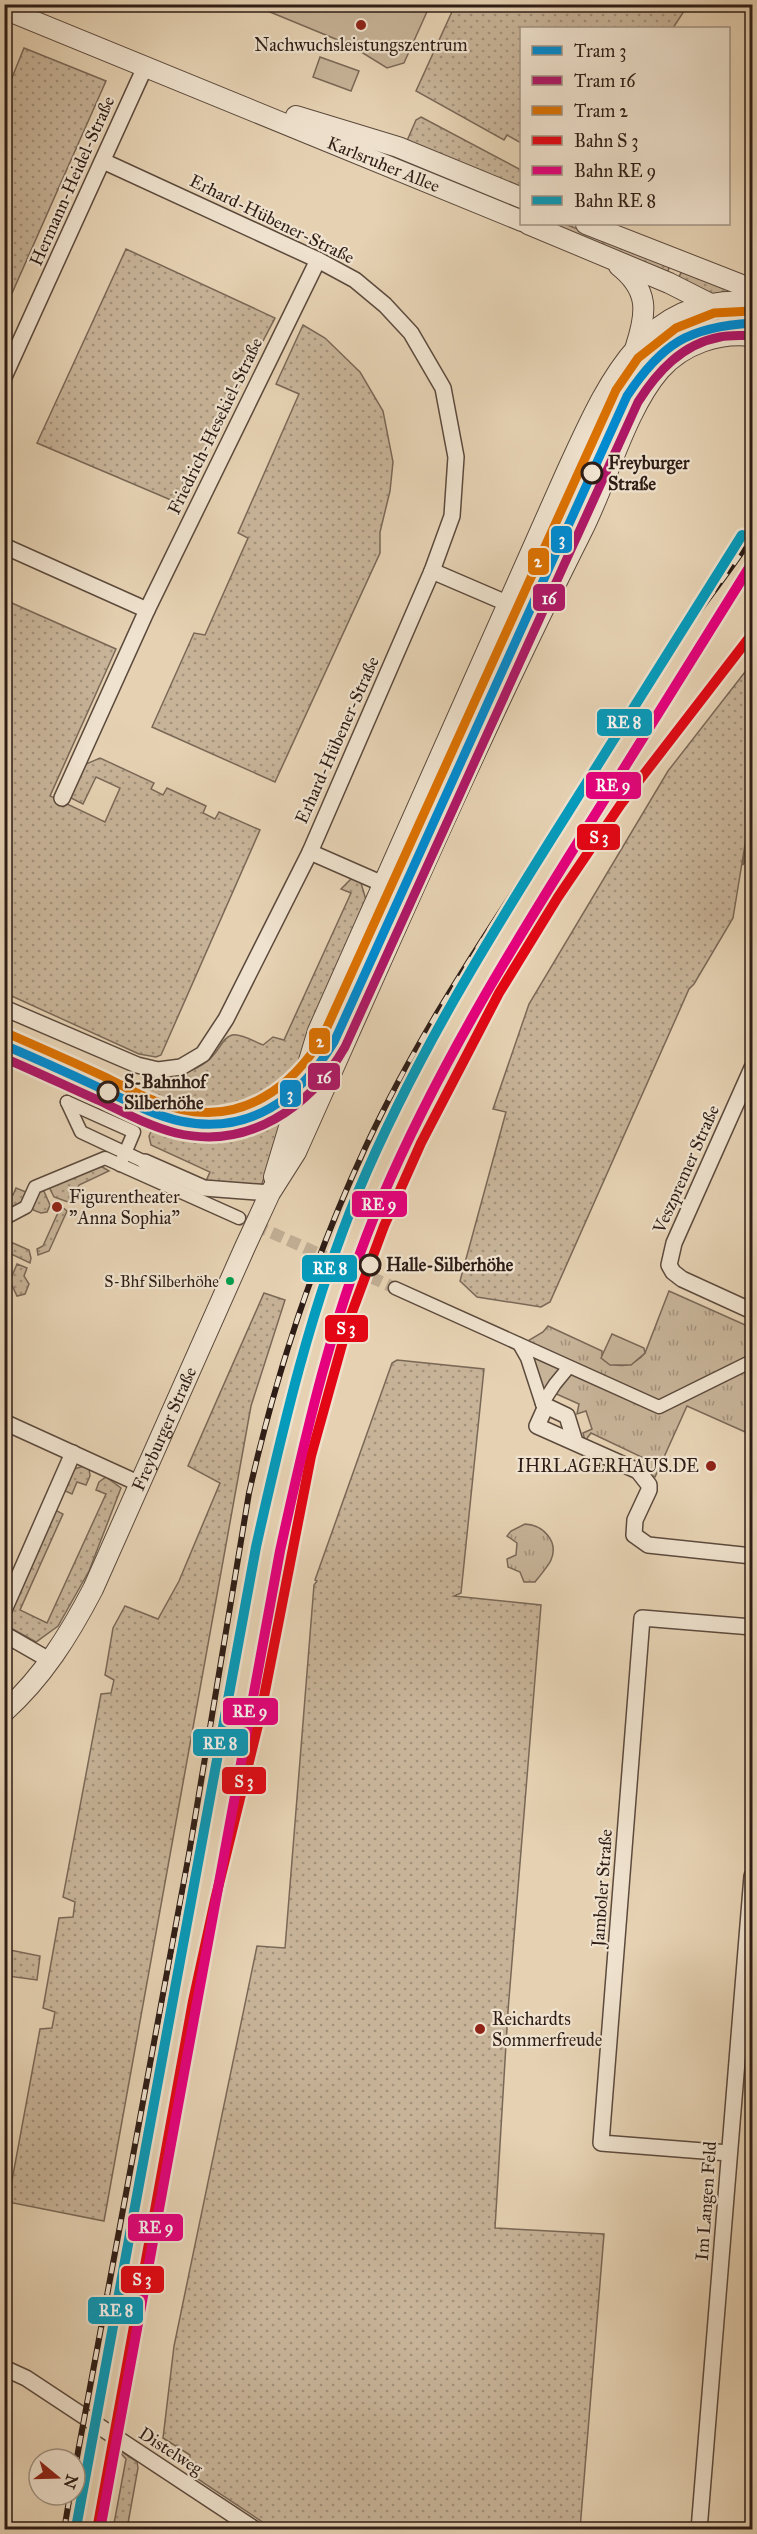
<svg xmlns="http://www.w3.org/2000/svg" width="757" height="2534" viewBox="0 0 757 2534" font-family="'IM FELL Great Primer',serif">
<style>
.grass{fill:url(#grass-dots);stroke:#7a6857;stroke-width:1.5}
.park{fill:url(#park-tufts);stroke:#7a6857;stroke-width:1.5}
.pitch{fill:#c7b398;stroke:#7a6857;stroke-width:1.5}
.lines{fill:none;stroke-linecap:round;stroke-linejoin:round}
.pedestrian-tunnel{stroke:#c1ae94;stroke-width:12;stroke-dasharray:12 6;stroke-linecap:butt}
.pedestrian-casing{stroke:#5c4a3d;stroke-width:15}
.minor-casing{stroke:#5c4a3d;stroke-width:18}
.tertiary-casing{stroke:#5c4a3d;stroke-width:22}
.pedestrian{stroke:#efe2ce;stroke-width:12}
.minor{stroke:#efe2ce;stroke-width:15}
.tertiary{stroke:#efe2ce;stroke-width:20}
.rail-casing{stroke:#2e1d16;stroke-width:6}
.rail{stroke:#efe2ce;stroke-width:4;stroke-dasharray:11;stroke-linecap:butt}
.rail-1-casing{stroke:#efe2ce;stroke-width:15}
.rail-2-casing{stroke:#efe2ce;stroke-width:15}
.rail-3-casing{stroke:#efe2ce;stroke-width:15}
.rail-1{stroke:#e30614;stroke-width:10}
.rail-2{stroke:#e5007d;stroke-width:10}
.rail-3{stroke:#059bbc;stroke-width:10}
.tram-1-casing{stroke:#efe2ce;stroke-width:14}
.tram-2-casing{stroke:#efe2ce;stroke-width:14}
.tram-3-casing{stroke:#efe2ce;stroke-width:14}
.tram-1{stroke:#008bd2;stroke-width:9}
.tram-2{stroke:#af1867;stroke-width:9}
.tram-3{stroke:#dc7202;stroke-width:9}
.poi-dot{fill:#8f2418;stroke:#efe2ce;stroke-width:2}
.stop-dot{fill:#efe2ce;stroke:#2e1d16;stroke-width:3}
.bus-dot{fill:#029f4e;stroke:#efe2ce;stroke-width:2}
.labels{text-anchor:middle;stroke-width:4.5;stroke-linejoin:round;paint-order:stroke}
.bus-label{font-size:16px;fill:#2e1d16;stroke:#efe2ce;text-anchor:end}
.poi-label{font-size:18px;fill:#2e1d16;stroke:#efe2ce;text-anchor:start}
.street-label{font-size:18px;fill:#2e1d16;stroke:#efe2ce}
.stop-label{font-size:18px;font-weight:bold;fill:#2e1d16;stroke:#efe2ce;text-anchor:start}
.line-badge{stroke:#efe2ce;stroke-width:2}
.badge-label{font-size:16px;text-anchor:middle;font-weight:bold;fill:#fff}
</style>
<defs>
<pattern id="grass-dots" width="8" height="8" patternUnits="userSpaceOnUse" patternTransform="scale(1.5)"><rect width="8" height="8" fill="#c7b398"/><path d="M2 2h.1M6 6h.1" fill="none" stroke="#a2917b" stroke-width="1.8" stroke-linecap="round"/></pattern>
<pattern id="park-tufts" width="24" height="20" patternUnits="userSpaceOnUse" patternTransform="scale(1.5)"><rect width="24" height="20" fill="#c7b398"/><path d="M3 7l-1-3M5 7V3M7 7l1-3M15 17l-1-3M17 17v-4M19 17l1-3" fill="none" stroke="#a2917b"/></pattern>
</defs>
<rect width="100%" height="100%" fill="#e6d2b3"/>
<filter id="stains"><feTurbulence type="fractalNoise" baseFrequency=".00333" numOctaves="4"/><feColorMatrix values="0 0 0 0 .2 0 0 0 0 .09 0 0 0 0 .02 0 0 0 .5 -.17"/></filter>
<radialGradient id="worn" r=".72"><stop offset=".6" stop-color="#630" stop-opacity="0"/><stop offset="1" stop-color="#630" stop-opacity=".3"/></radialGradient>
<g class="grass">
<path d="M455 5V4L688 5 673 28H522L521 143 507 135 504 140 416 91Z"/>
<path d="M24 48 106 81 5 309V95Z"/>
<path d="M421 117 521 170V189L406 143 416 120Z"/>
<path d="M398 158 521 207V216L397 163Z"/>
<path d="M539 224H565L670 265 666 277Z"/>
<path d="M126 249 275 318 178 503 37 443Z"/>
<path d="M682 270 740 292 711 296 677 282Z"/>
<path d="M303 325 325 338 360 372 383 411 393 462 390 491 380 532V553L275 782 152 727 194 633 205 635 248 538 238 533 299 394 276 384Z"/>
<path d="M5 600 116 649 50 796 105 822 120 788 96 777 83 804 67 796 86 764 100 758 154 783 151 789 163 795 167 788 206 806 203 813 215 819 219 812 260 830 161 1055 156 1057 139 1054 5 993Z"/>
<path d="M752 663V846L743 865 749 820 733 918 694 984 689 989 550 1302 541 1307 477 1297 460 1281 506 1112 493 1109 529 1004 668 771Z"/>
<path d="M352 878 361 883 366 900 295 1078 262 1100 231 1111 200 1113 182 1110 153 1100 155 1095 146 1091 152 1076C174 1079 203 1070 216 1052 221 1046 224 1037 232 1035 241 1033 255 1042 263 1045L273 1037 284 1040 351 893 341 889Z"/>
<path d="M288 1104 261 1187 205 1183 210 1172 151 1145 149 1136 155 1123 145 1119 147 1113C199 1135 238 1130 288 1104Z"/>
<path d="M99 1165 109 1171 79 1185 72 1201 68 1202 54 1197 49 1187Z"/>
<path d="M16 1188 26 1192 28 1196 25 1203 5 1209 4 1191 13 1195Z"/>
<path d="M43 1189 50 1205 47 1212 41 1213 33 1210 31 1205 38 1191Z"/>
<path d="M61 1206 67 1211 49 1251 38 1255 37 1249 43 1246Z"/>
<path d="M13 1243 29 1250 31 1258 30 1263 9 1253 8 1245Z"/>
<path d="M17 1264 27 1268 24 1276 29 1284 25 1294 17 1296 10 1281Z"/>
<path d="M264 1293 285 1300 251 1406 104 2221 8 2202 40 2029 52 2028 55 2012 43 2008 59 1918 73 1917 75 1902 63 1897 101 1694 111 1693 114 1680 105 1675 113 1628 125 1606 158 1619 179 1581 220 1483 188 1466Z"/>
<path d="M397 1360 484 1369 461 1593 454 1596 541 1605 508 2011 495 2228 604 2234 580 2529H273L189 2473 190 2455 163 2438 174 2346 257 1946 285 1948 314 1585 317 1581 315 1580 392 1363Z"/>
<path d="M84 1466 89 1468 90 1476 86 1485 77 1482 72 1494 63 1490 74 1469Z"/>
<path d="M106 1477 121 1488 89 1571 58 1626 36 1642 9 1627V1614L55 1510 63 1514 20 1610 47 1623 106 1494 96 1490 99 1482Z"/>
<path d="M5 1949 40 1956 37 1980 8 1976 5 1995Z"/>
<path d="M116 2448 137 2462 138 2468 127 2529H113L126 2459Z"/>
</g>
<g class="park">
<path d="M669 1291 752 1328V1435L687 1406 655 1477 643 1472 648 1460 591 1433 585 1441 583 1433 592 1429 586 1411 577 1414 579 1404 552 1392 548 1400 521 1345 543 1332 548 1326 602 1351V1358C616 1370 633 1367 645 1353Z"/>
<path d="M525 1524C543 1525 559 1541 551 1560 549 1565 539 1577 535 1582H524L520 1572 508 1567 507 1559 516 1555 517 1543 507 1536 511 1531Z"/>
</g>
<g class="pitch">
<path d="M253 5H430L404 63 387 68 350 45Z"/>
<path d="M320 57 359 71 351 91 313 77Z"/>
<path d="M612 1334 644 1348 645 1353 631 1365H610L601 1358Z"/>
</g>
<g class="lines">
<path class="pedestrian-tunnel" d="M239 1218 395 1288"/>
<defs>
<g id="pedestrian">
<path d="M67 1102 134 1132 120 1165"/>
<path d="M67 1102 81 1132 145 1162"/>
<path d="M4 1214 9 1216 26 1207 35 1187 105 1158 239 1218"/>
<path d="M395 1288 659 1407 752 1361"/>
<path d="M519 1344 527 1358 542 1404"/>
<path d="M542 1404 555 1384 569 1367"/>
</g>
<g id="minor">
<path d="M4 377 145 67"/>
<path d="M4 546 147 610"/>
<path d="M432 571 539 617"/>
<path d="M62 798 147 610 318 260"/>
<path d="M310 852 383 884"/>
<path d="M4 1008 137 1065 158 1070 181 1067 203 1054 226 1019 310 852 432 571 452 516 456 457 443 388 411 333 385 305 355 280 318 260 103 161"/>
<path d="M752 1068 674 1243 669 1265 673 1272 682 1279 752 1311"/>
<path d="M145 1162 204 1188 270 1193"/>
<path d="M4 1422 140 1484"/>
<path d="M575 1442 567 1416 546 1406 537 1426 638 1471 649 1485V1490L635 1520 634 1535 648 1545 752 1556"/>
<path d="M4 1610 73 1453"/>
<path d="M4 1634 51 1661"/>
<path d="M729 2153 601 2143 642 1618 752 1627"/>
<path d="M4 2368 26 2378 256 2530"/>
<path d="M699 2530 752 1876"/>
</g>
<g id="tertiary">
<path id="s1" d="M4 9 522 221"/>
<path d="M296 116 398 147 522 198"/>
<path d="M528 224 669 283 752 325"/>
<path d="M586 224 752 289"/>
<path d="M619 266C649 290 647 312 636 346"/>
<path d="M274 1177 318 1031 566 473C605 389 642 293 752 302"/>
<path id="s2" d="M4 1712C43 1677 69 1635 93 1589L245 1247 270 1193 296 1152C389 944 480 734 582 531 607 482 626 409 660 370 683 344 719 332 752 336"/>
</g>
</defs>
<use href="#pedestrian" class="pedestrian-casing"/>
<use href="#minor" class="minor-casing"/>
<use href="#tertiary" class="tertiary-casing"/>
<use href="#pedestrian" class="pedestrian"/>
<use href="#minor" class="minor"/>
<use href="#tertiary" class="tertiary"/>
<defs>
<g id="rail">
<path d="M75 2468 189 1854 249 1493C276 1373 314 1258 366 1146 409 1054 464 967 520 882 572 803 622 722 676 644 700 608 728 574 752 537"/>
<path d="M64 2530 70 2495"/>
</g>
</defs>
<use href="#rail" class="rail-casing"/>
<use href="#rail" class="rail"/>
<defs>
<path id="rail-1" d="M97 2530 193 2001 215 1900 260 1717 311 1456 348 1323 384 1226 421 1143 499 993 558 897 621 804 752 634"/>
<path id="rail-2" d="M100 2530 280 1551C306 1432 333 1313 381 1200 437 1069 512 947 588 826 643 738 697 650 752 563"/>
<path id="rail-3" d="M76 2528 256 1547C283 1426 311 1306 358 1192 414 1059 490 936 567 814 625 721 683 628 742 535"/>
</defs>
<use href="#rail-1" class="rail-1-casing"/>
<use href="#rail-2" class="rail-2-casing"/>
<use href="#rail-3" class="rail-3-casing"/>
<use href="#rail-1" class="rail-1"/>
<use href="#rail-2" class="rail-2"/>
<use href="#rail-3" class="rail-3"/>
<defs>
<path id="tram-1" d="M4 1045C37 1059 68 1073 100 1088 126 1100 152 1115 180 1121 249 1136 300 1098 334 1042L627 396C662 343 689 327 752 323"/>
<path id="tram-2" d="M4 1058C37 1072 68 1087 100 1101 125 1113 149 1126 176 1133 248 1150 310 1108 345 1047L638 402C657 372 682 344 720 337 730 335 742 336 752 335"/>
<path id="tram-3" d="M9 1034C41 1048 73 1062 105 1077 129 1089 154 1103 180 1109 242 1124 293 1087 323 1036L616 390 638 358 676 328 714 313 751 311"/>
</defs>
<use href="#tram-1" class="tram-1-casing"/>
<use href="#tram-2" class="tram-2-casing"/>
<use href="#tram-3" class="tram-3-casing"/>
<use href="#tram-1" class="tram-1"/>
<use href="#tram-2" class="tram-2"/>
<use href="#tram-3" class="tram-3"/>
</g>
<g class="poi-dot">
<circle cx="361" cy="25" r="6"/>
<circle cx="57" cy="1207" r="6"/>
<circle cx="711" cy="1466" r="6"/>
<circle cx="480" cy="2029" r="6"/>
</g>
<g class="stop-dot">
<circle cx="592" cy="473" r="10"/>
<circle cx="108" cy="1092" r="10"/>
<circle cx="370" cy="1265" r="10"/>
</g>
<circle class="bus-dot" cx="230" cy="1281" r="5"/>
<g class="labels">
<g class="bus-label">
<text x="219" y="1287">S-Bhf Silberhöhe</text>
</g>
<g class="poi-label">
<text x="361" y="51" text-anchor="middle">Nachwuchsleistungszentrum</text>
<text x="69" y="1203">Figurentheater<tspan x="69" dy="21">"Anna Sophia"</tspan></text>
<text x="699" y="1472" text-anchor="end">IHRLAGERHAUS.DE</text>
<text x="492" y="2025">Reichardts<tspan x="492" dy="21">Sommerfreude</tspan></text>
</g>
<g class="street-label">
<text dy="6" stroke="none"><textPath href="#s1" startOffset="410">Karlsruher Allee</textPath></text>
<text transform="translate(72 181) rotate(-66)" y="6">Hermann-Heidel-Straße</text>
<text transform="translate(272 219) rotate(26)" y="6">Erhard-Hübener-Straße</text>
<text transform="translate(215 426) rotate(-64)" y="6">Friedrich-Hesekiel-Straße</text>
<text transform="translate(337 740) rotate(-66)" y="6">Erhard-Hübener-Straße</text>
<text transform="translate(686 1169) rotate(-66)" y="6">Veszpremer Straße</text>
<text dy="6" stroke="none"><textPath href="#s2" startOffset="328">Freyburger Straße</textPath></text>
<text transform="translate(602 1888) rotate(-86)" y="6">Jamboler Straße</text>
<text transform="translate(706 2201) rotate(-86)" y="6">Im Langen Feld</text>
<text transform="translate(171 2451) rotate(33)" y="6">Distelweg</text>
</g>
<g class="stop-label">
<text x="608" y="469">Freyburger<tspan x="608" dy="21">Straße</tspan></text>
<text x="124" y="1088">S-Bahnhof<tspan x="124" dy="21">Silberhöhe</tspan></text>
<text x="386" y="1271">Halle-Silberhöhe</text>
</g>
</g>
<g class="line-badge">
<rect x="550" y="525" width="23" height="29" rx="6" fill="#008bd2"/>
<rect x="527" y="547" width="23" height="29" rx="6" fill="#dc7202"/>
<rect x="532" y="583" width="34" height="29" rx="6" fill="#af1867"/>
<rect x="596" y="708" width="57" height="29" rx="6" fill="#059bbc"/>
<rect x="585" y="771" width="57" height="29" rx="6" fill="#e5007d"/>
<rect x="576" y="823" width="45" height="28" rx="6" fill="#e30614"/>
<rect x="308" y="1027" width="23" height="28" rx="6" fill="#dc7202"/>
<rect x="307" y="1062" width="34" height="29" rx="6" fill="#af1867"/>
<rect x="279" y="1079" width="23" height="29" rx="6" fill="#008bd2"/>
<rect x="351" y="1190" width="57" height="28" rx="6" fill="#e5007d"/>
<rect x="301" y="1254" width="57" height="29" rx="6" fill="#059bbc"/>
<rect x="324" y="1314" width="45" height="29" rx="6" fill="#e30614"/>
<rect x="222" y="1697" width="57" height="29" rx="6" fill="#e5007d"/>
<rect x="192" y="1728" width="57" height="29" rx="6" fill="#059bbc"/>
<rect x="221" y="1766" width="46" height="29" rx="6" fill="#e30614"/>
<rect x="127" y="2213" width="57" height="29" rx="6" fill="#e5007d"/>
<rect x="120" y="2265" width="45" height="29" rx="6" fill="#e30614"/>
<rect x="87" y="2296" width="57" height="29" rx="6" fill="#059bbc"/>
</g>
<g class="badge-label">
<text x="562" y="545">3</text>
<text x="538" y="567">2</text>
<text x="549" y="604">16</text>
<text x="624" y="728">RE 8</text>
<text x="613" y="791">RE 9</text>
<text x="599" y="843">S 3</text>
<text x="320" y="1047">2</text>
<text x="324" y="1083">16</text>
<text x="290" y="1100">3</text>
<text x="379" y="1210">RE 9</text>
<text x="330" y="1274">RE 8</text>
<text x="346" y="1334">S 3</text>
<text x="250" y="1717">RE 9</text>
<text x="220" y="1749">RE 8</text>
<text x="244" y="1787">S 3</text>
<text x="156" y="2233">RE 9</text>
<text x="142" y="2285">S 3</text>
<text x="116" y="2316">RE 8</text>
</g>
<rect width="757" height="2534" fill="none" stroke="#e6d2b3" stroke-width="24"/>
<rect x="6" y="6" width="745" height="2522" fill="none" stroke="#2e1d16" stroke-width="3"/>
<rect x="12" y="12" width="733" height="2510" fill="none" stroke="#2e1d16" stroke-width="1.5"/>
<rect x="520" y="27" width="210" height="198" fill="#efe2ce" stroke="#a29384" stroke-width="1.5"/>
<rect x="532" y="46" width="30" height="9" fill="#008bd2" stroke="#a29384" stroke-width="1.5"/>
<text x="574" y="57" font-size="18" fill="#2e1d16">Tram 3</text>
<rect x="532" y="76" width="30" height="9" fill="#af1867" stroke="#a29384" stroke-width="1.5"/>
<text x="574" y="87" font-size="18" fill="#2e1d16">Tram 16</text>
<rect x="532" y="106" width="30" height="9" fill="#dc7202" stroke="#a29384" stroke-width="1.5"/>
<text x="574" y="117" font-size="18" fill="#2e1d16">Tram 2</text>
<rect x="532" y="136" width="30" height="9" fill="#e30614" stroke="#a29384" stroke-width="1.5"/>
<text x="574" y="147" font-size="18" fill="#2e1d16">Bahn S 3</text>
<rect x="532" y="166" width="30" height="9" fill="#e5007d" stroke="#a29384" stroke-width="1.5"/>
<text x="574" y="177" font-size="18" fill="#2e1d16">Bahn RE 9</text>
<rect x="532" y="196" width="30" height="9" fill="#059bbc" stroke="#a29384" stroke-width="1.5"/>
<text x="574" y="207" font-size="18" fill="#2e1d16">Bahn RE 8</text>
<g transform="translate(57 2477) rotate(109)"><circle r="28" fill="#efe2ce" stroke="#a29384" stroke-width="1.5"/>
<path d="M0-4.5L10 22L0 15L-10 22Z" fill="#8f2418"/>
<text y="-9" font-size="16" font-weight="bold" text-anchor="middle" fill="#2e1d16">N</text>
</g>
<rect width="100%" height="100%" filter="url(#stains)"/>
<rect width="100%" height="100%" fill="url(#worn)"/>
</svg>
